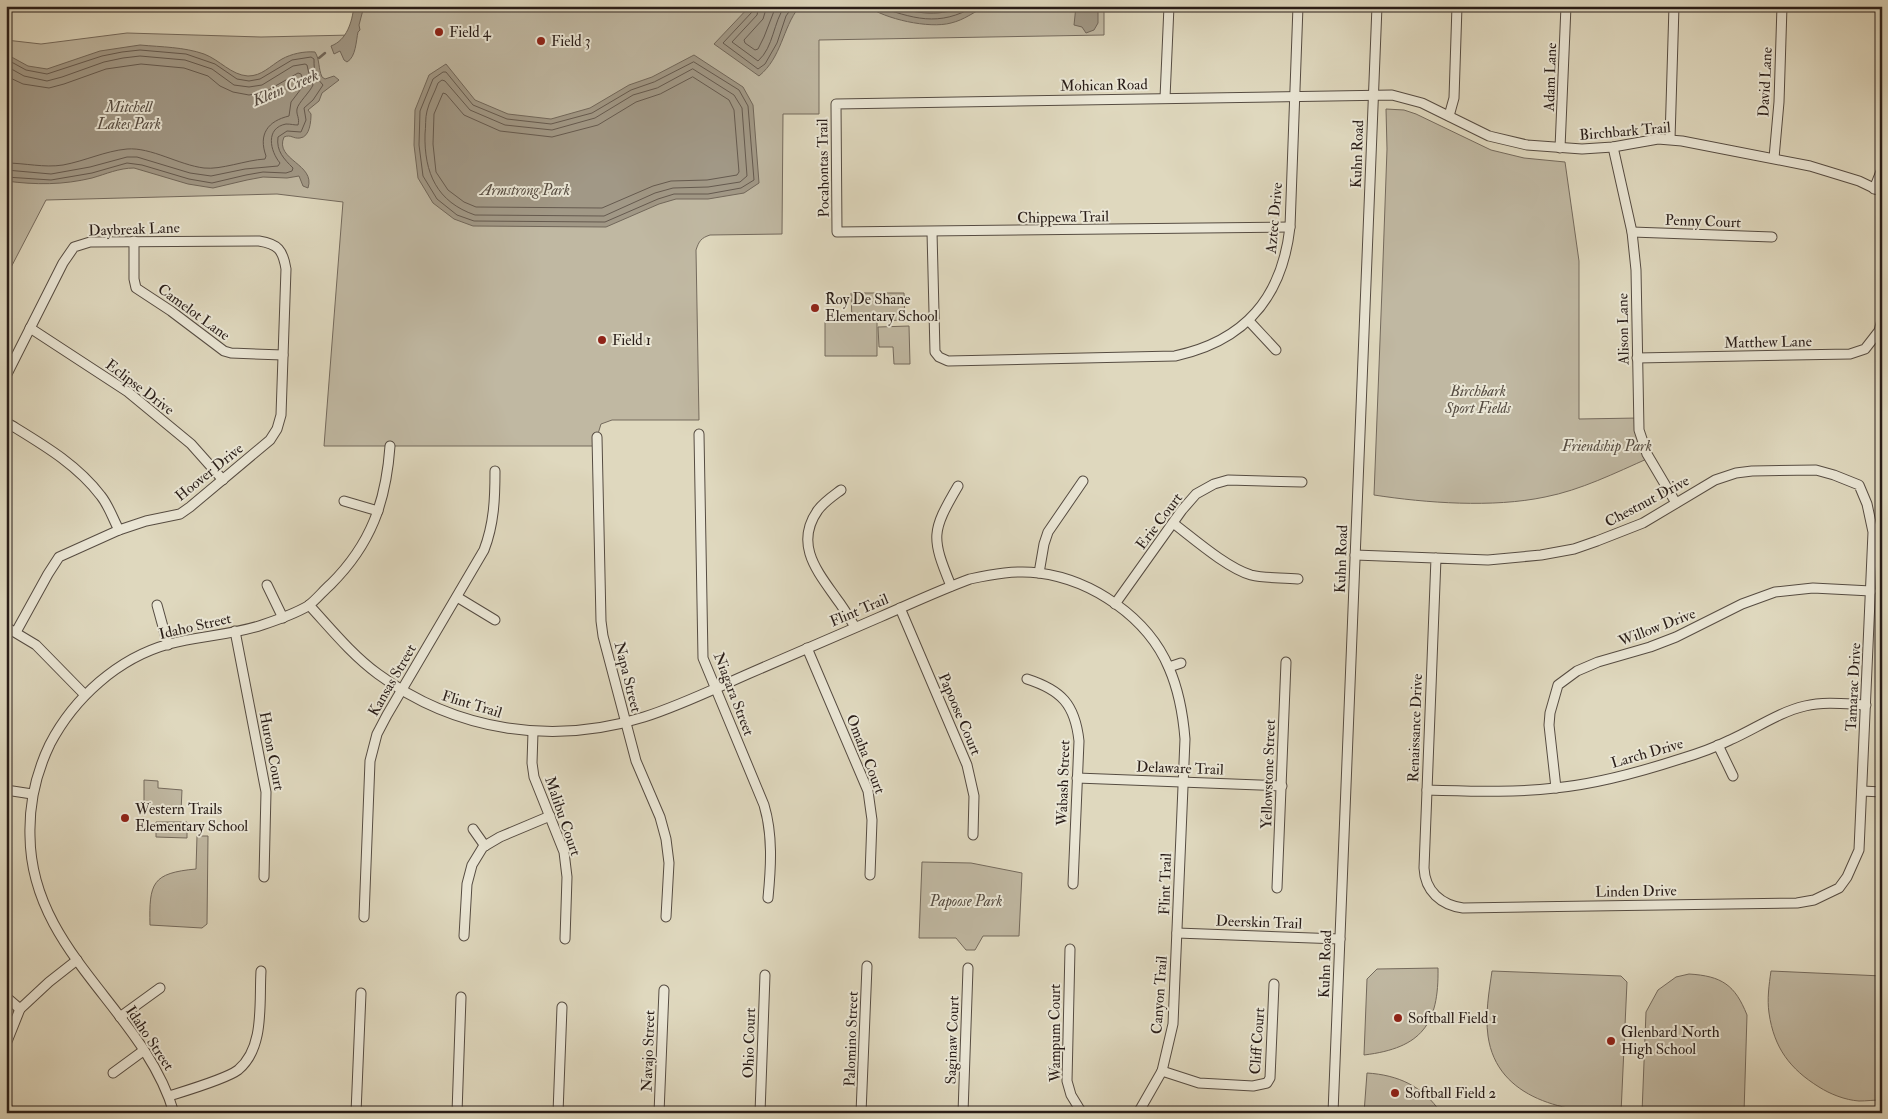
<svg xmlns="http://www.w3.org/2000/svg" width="1888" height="1119" viewBox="0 0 1888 1119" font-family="'IM FELL Double Pica',serif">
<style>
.green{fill:#c0b8a2;stroke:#746a5d}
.water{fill:#a19886;stroke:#71675a}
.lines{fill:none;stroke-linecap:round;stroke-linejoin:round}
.shore{stroke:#655a4f;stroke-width:1}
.stream{stroke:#71675a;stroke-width:2.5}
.minor-casing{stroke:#564c42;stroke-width:11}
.minor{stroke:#eae6d5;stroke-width:9}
.poi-dot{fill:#8f2418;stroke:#eae6d5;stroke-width:2}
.labels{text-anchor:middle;stroke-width:4;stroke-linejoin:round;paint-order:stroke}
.poi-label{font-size:15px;fill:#291d18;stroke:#eae6d5;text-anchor:start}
.street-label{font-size:15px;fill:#291d18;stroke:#eae6d5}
.park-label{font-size:15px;font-style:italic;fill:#564c41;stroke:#eae6d5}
.water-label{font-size:16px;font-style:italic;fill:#53483e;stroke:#eae6d5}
</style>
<rect width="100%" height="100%" fill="#dfd8be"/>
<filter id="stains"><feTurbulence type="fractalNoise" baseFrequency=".004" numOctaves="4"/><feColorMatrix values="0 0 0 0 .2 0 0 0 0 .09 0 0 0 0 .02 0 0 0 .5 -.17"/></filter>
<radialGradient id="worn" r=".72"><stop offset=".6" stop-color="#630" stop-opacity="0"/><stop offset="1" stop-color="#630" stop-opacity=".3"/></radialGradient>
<g class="green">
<path d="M354 6H1104V35L819 40V114H783L782 234 710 235C701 238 699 241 696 250L699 420H612L601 424 597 437 598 446H324L343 202 277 194 46 200 6 277V40L41 44 127 33 261 37 352 35Z"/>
<path d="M1386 109 1404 110 1416 114 1491 150 1524 158 1565 162 1579 261V419L1638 418 1649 458C1615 473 1581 490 1545 497 1493 508 1426 503 1374 495L1382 289 1387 149Z"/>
<path d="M851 293H904L905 320 877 321V356H825V322L852 321Z"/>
<path d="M909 326 910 364H894L893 347H879L878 327Z"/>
<path d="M144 780 158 781V788L182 790 181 811 144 810Z"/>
<path d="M156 822H187V838L156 837Z"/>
<path d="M197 836H208L207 924 202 928 150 925C149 883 152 873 196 869Z"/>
<path d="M922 862 971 863 1022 873 1019 936H983L975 950H966L956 938H919Z"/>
<path d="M1438 968C1439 1024 1422 1048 1364 1055L1367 979 1377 969Z"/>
<path d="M1492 971 1621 976 1627 982 1621 1113C1567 1113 1497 1100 1488 1036 1485 1014 1489 992 1492 971Z"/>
<path d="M1771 971 1882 976V1100C1874 1100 1866 1101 1859 1101 1845 1100 1830 1094 1819 1087 1790 1069 1774 1048 1769 1013 1767 999 1769 985 1771 971Z"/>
<path d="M1689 974C1722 976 1735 985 1747 1015L1744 1113H1642L1646 1012 1658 990 1676 977Z"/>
<path d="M1367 1073C1398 1075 1423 1086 1441 1113H1364Z"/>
</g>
<g class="water">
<path d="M354 6H364L359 25 360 30 358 32C356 41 356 57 347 62L344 60 340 51 334 54 331 46C347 40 352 22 354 6Z"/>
<path d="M750 6H843L842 9 825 11 799 7C782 29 782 57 759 76L714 44Z"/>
<path d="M867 6H986C974 12 964 20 951 23 929 29 885 19 867 6Z"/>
<path d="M1076 6H1098V23L1094 30 1086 33 1082 27 1074 25Z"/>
<path d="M140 45C162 47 184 47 204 54 220 60 231 75 248 76 262 76 270 66 282 59 291 54 304 51 315 52 320 60 318 68 322 77L325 79 334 76 339 80 322 93 319 101 308 110 311 114C311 121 310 137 300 138 293 139 291 134 284 137 274 160 316 164 308 188L303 186 299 176 287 178 263 177 247 180 213 188 188 184 134 168C119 168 106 174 92 178 63 185 36 185 6 181V54L28 66 47 69 100 51Z"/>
<path d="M694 55 743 87 753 105 759 183 744 193 708 199H676L659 204 606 227 473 226 454 219 433 203 418 178 414 145 415 110 429 75 446 64 475 100 508 114 551 119 590 108 629 85 652 77Z"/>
</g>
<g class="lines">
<g class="shore">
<path d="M753 6 752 12 723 43 758 69 765 64 777 43 786 16 793 6"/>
<path d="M759 6 757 15 732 42 758 61C774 47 773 22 785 6"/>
<path d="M767 6 763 19 744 40 745 43 755 50 758 49 764 37 776 6"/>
<path d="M876 6C913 18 938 28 975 6"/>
<path d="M895 6C915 14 943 17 963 6"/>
<path d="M6 59 26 70 47 74 102 56 122 52 140 50 186 54 215 64 237 79 249 81 260 79 292 60 311 57 314 59C314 73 315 76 323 85L313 100 304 108 306 120 301 132 287 131 278 137C276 151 284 159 293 168L292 171 286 173 263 172 246 175 212 183 189 179 142 165 127 163 92 173 51 180 6 177"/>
<path d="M694 62 739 90 748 106 754 180 741 188 708 194H674L658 199 605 222 474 221 457 215 437 199 423 176 419 145 420 111 433 79 443 72H446L473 105 507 119 551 124 592 113 631 90 654 82Z"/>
<path d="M6 66 24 76 47 81 62 77 104 62 123 58 140 56 185 60 212 69 234 85 249 87 262 85 293 66 305 64 307 65 309 74 313 85C310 92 298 103 297 109 296 115 300 118 298 125 294 125 291 124 286 124 265 128 270 151 280 163L278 166 245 169 211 176 190 173 137 157H127L90 167 51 174 6 170"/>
<path d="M693 69 734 95 742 108 747 176 740 182 708 187 673 188 655 193 604 216 475 215C437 202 424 173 425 134 426 127 425 118 427 111 429 102 435 92 438 83L442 80 445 81 470 110 505 125 552 130 595 118 633 95 657 88Z"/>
<path d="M6 76 23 84 49 88 64 84 106 69 141 64 184 68 208 76 220 86 233 92 249 95 265 92 298 73 301 74 304 85 291 102 289 116C268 121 258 134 266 156L265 159C246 160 221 170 204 168 179 165 151 147 127 149 105 151 85 161 63 165 44 168 25 163 6 163"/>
<path d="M693 77 729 100 734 110 739 172 737 175 707 180 671 181 653 186 602 208 476 207 464 202 448 190 436 172 433 144 434 114 443 93 446 94 464 115 500 131 552 137 598 125 636 102 660 94Z"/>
</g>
<path class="stream" d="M319 58 325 53"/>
<defs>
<g id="minor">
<path d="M1165 98 1169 6"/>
<path d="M1449 116 1454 98 1457 6"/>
<path d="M1670 139 1674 6"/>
<path d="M1613 147 1632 232 1636 270 1639 430 1647 454 1676 503"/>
<path d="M1560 148 1566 6"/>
<path d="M1774 158 1779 102 1782 6"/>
<path d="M1874 189 1882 169"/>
<path d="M1290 227 837 232 836 104 1392 95 1422 103 1489 136 1527 145 1582 149 1613 147 1658 139 1682 141 1810 166 1859 181 1882 192"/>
<path d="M932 232 935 352 939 357 948 361 1175 356C1245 341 1282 298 1290 227L1298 6"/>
<path d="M1632 232 1772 237"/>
<path d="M134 241V279L136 288 171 311 224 351 231 353 283 355"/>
<path d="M1249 321 1276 350"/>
<path d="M30 328 128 392 191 444 223 480"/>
<path d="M1637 358 1850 354 1865 349 1879 331 1882 320"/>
<path d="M6 376 63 263 74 247 90 242 259 241C278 244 283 250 286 269L281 415 277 429 270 440 190 507 180 514 146 521 119 530 59 557 48 574 16 632"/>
<path d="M6 422C40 443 76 463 101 496 109 506 113 519 119 530"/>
<path d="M699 434 703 658 764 805C773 835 771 867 768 898"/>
<path d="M597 437 601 621 603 636 636 761 660 817 666 839 669 863 666 917"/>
<path d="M841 490C833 496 824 502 818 510 794 544 817 571 836 598 843 607 849 617 855 627"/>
<path d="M344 501 378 511"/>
<path d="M1173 523C1194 539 1227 568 1251 575 1267 579 1283 577 1298 579"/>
<path d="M1355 555 1488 560 1541 555 1574 549 1597 541 1643 523 1715 480 1736 473 1752 471 1816 470 1834 475 1859 485 1867 504 1873 532 1859 850 1847 877 1839 888 1814 900 1797 903 1463 908C1441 905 1425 891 1424 868L1436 558"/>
<path d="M1039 573 1044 544 1048 532 1083 481"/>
<path d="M267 585 283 618"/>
<path d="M951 586C931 537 931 532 958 486"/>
<path d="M457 597 495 620"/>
<path d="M1115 604 1182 510 1196 494 1214 484 1228 480 1302 482"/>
<path d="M157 605 168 645"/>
<path d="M309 605C331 629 352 655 378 674 455 731 553 746 644 717 679 706 714 689 748 674 792 655 836 636 880 617 910 604 940 590 970 579 993 574 1016 570 1039 573 1093 580 1148 618 1169 668 1179 691 1183 714 1185 739L1173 1024 1162 1071 1138 1113"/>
<path d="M900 608 967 765 974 796 973 835"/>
<path d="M6 627 36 645 85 695"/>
<path d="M235 631 266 792 264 877"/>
<path d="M807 648 868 791 872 820 870 875"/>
<path d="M1169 667 1181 663"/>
<path d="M1027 679C1061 690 1075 704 1079 741L1073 884"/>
<path d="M533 732 532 763 534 777 564 852 567 877 565 939"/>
<path d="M1718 745 1733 776"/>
<path d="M1077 778 1282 786"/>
<path d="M1556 788 1549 725 1550 713 1558 685 1577 671 1598 662 1650 647 1676 637 1742 604 1775 592 1813 588 1871 591"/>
<path d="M6 790 32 794"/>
<path d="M1427 790C1469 791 1513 793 1555 788 1597 784 1640 772 1680 759 1697 754 1714 748 1730 740 1755 729 1779 712 1805 706 1825 701 1846 704 1866 705"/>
<path d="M1862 791 1882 792"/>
<path d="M473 829 485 846"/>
<path d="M1277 888 1286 662"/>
<path d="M364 917 370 761 377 734 387 715 484 550C494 524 495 499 495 471"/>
<path d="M1177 933 1340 939"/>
<path d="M464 936 467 884 472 865 483 847 500 837 550 816"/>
<path d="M1070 949 1067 1081 1071 1095 1082 1113"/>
<path d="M6 997 20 1009"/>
<path d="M120 1017 160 988"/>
<path d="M6 1044 20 1009 49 982 77 960"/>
<path d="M1162 1071 1199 1083 1253 1086 1267 1083 1270 1078 1274 984"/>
<path d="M113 1073 143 1051"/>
<path d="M169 1096C185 1091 226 1079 238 1070 265 1048 259 1003 261 971"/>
<path d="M6 1101 8 1113"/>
<path d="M174 1113C144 1010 31 952 30 836 29 803 36 773 50 744 74 698 118 658 169 644 199 636 232 635 262 625 277 620 294 614 308 606 316 600 323 591 331 584 371 544 386 502 390 446"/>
<path d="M356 1113 361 993"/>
<path d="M457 1113 461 997"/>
<path d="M558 1113 562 1007"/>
<path d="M659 1113 664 990"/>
<path d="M760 1113 765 975"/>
<path d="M861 1113 867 966"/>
<path d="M963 1113 968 968"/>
<path d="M1333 1113 1377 6"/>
</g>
</defs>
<use href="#minor" class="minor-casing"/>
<use href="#minor" class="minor"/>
</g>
<g class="poi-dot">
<circle cx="439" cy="32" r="5"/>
<circle cx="541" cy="41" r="5"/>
<circle cx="815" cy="308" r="5"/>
<circle cx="602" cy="340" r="5"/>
<circle cx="125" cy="818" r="5"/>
<circle cx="1398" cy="1018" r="5"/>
<circle cx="1611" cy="1041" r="5"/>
<circle cx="1395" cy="1093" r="5"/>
</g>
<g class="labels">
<g class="poi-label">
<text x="449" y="37">Field 4</text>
<text x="551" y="46">Field 3</text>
<text x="825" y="304">Roy De Shane<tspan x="825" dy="17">Elementary School</tspan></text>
<text x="612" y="345">Field 1</text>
<text x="135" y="814">Western Trails<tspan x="135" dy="17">Elementary School</tspan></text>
<text x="1408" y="1023">Softball Field 1</text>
<text x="1621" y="1037">Glenbard North<tspan x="1621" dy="17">High School</tspan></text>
<text x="1405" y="1098">Softball Field 2</text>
</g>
<g class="street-label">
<text transform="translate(1550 77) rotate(-88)" y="5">Adam Lane</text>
<text transform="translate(1765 82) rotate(-87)" y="5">David Lane</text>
<text transform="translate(1104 85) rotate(-1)" y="5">Mohican Road</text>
<text transform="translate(1625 131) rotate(-5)" y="5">Birchbark Trail</text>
<text transform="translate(1357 154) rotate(-88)" y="5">Kuhn Road</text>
<text transform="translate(823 168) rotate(-91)" y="5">Pocahontas Trail</text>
<text transform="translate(1063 217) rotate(-1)" y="5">Chippewa Trail</text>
<text transform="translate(1274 218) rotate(-85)" y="5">Aztec Drive</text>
<text transform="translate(1703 221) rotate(2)" y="5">Penny Court</text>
<text transform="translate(134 229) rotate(-2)" y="5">Daybreak Lane</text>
<text transform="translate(194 312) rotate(36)" y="5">Camelot Lane</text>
<text transform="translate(1623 329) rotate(-91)" y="5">Alison Lane</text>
<text transform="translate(1768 342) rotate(-1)" y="5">Matthew Lane</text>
<text transform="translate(140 387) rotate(37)" y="5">Eclipse Drive</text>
<text transform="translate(209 472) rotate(-39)" y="5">Hoover Drive</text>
<text transform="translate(1647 501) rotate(-28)" y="5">Chestnut Drive</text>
<text transform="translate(1159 521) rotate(-53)" y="5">Erie Court</text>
<text transform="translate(1341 559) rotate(-88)" y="5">Kuhn Road</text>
<text transform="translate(859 610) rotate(-23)" y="5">Flint Trail</text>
<text transform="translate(195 626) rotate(-13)" y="5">Idaho Street</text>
<text transform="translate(1657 627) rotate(-21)" y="5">Willow Drive</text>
<text transform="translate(628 677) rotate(76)" y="5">Napa Street</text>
<text transform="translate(392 680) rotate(-60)" y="5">Kansas Street</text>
<text transform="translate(1853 687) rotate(-87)" y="5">Tamarac Drive</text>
<text transform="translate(734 694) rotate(69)" y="5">Niagara Street</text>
<text transform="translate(472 704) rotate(17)" y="5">Flint Trail</text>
<text transform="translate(960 714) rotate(67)" y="5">Papoose Court</text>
<text transform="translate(1415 728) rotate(-88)" y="5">Renaissance Drive</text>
<text transform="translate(272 751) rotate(79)" y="5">Huron Court</text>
<text transform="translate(1647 753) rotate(-16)" y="5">Larch Drive</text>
<text transform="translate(866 754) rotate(69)" y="5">Omaha Court</text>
<text transform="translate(1180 768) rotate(2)" y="5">Delaware Trail</text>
<text transform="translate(1268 774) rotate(-88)" y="5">Yellowstone Street</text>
<text transform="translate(1063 783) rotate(-88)" y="5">Wabash Street</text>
<text transform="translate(563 816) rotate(71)" y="5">Malibu Court</text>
<text transform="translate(1165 884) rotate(-88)" y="5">Flint Trail</text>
<text transform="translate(1636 891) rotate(-1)" y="5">Linden Drive</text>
<text transform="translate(1259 922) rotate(2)" y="5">Deerskin Trail</text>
<text transform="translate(1325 964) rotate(-88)" y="5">Kuhn Road</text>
<text transform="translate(1159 995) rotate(-86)" y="5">Canyon Trail</text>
<text transform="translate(1055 1033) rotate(-90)" y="5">Wampum Court</text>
<text transform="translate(150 1038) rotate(56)" y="5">Idaho Street</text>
<text transform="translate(851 1039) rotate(-88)" y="5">Palomino Street</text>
<text transform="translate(952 1040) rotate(-88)" y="5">Saginaw Court</text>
<text transform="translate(1257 1041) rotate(-86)" y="5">Cliff Court</text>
<text transform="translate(749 1043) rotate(-88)" y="5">Ohio Court</text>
<text transform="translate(648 1051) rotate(-88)" y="5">Navajo Street</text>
</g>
<g class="park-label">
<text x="129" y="112">Mitchell<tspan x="129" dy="17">Lakes Park</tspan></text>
<text x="525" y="195">Armstrong Park</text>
<text x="1478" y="396">Birchbark<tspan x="1478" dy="17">Sport Fields</tspan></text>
<text x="1607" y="451">Friendship Park</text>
<text x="966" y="906">Papoose Park</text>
</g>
<g class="water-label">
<text transform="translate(285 87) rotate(-23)" y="6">Klein Creek</text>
</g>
</g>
<rect width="1888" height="1119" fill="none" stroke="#dfd8be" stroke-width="25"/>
<rect x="8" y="8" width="1873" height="1104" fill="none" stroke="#291d18" stroke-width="2.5"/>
<rect x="12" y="12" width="1863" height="1094" fill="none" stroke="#291d18"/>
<rect width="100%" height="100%" filter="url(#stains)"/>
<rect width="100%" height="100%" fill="url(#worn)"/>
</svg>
